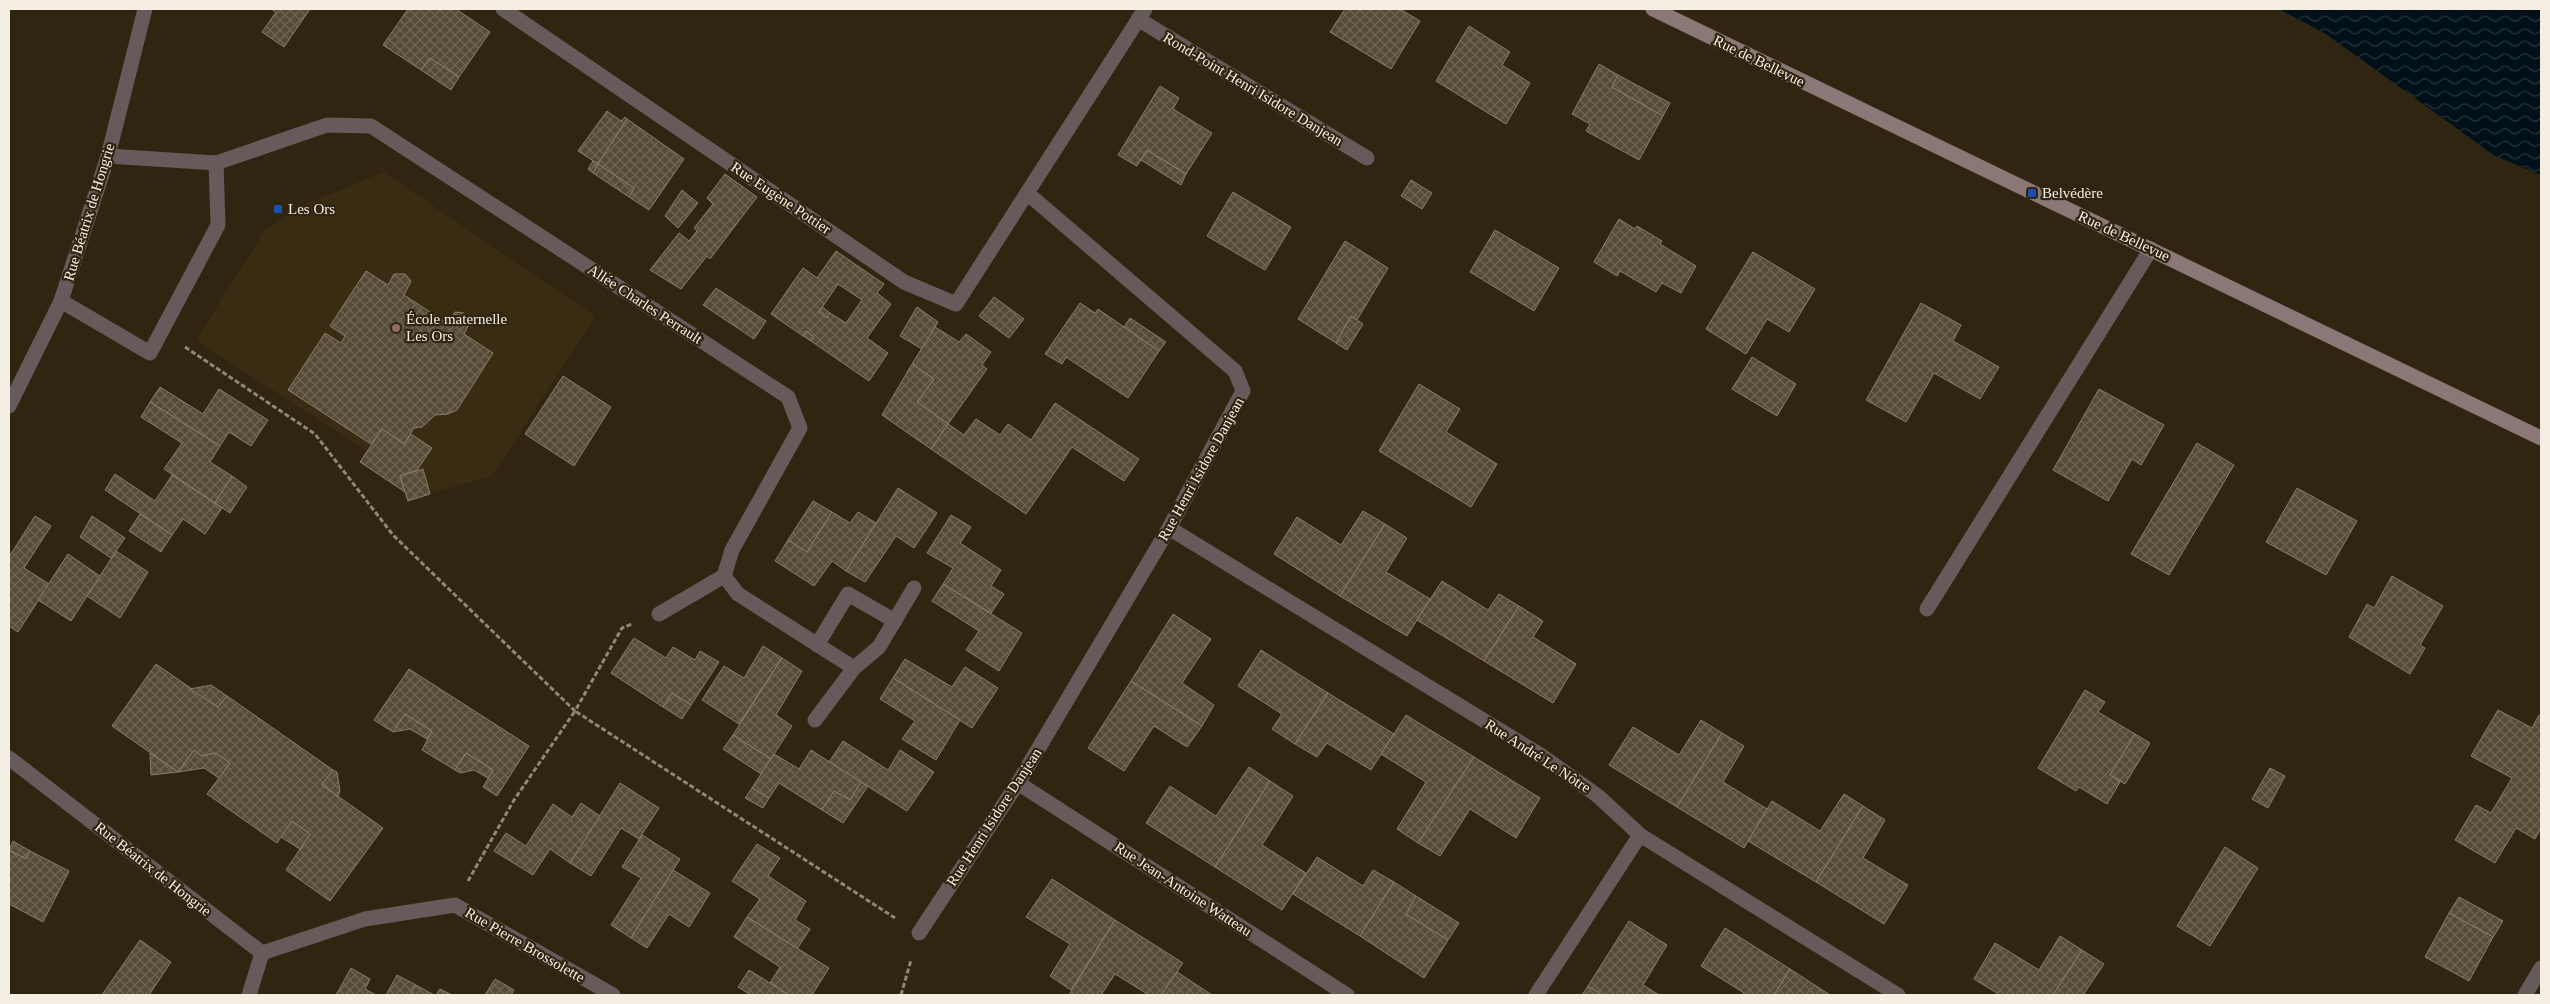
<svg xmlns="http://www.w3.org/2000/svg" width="2550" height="1004" viewBox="0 0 2550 1004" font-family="'Times New Roman',serif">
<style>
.built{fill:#3a2c12}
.water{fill:url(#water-waves)}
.building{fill:url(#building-cross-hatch);stroke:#897d67;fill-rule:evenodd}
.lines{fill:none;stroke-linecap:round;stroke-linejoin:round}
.path{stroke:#908777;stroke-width:3;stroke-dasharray:5 2.5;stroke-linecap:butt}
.lane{stroke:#665a5a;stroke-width:15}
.street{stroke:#665a5a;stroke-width:15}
.secondary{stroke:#8a7776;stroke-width:15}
.transit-dot{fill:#1a4fb4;stroke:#2f2511;stroke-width:2}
.education-dot{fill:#8d6e63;stroke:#2f2511;stroke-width:2}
.labels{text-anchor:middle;stroke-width:4.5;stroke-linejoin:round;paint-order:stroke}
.street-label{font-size:15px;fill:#f5eee2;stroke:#2f2511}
.poi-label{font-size:15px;fill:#f5eee2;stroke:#2f2511;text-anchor:start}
</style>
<defs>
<pattern id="water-waves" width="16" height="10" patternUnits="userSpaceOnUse" patternTransform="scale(1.25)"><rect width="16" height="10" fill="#001019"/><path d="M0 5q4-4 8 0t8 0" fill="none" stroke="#26333a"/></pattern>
<pattern id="building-cross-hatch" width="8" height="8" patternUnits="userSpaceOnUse" patternTransform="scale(1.25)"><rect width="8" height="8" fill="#564b36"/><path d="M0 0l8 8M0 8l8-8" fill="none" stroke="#6f6553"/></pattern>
</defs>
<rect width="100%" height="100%" fill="#2f2511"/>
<path class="built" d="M383 172 596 316 492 476 407 500 405 492 360 462 366 451 196 340 265 230 304 205Z"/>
<path class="water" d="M2279 9H2541V175L2495 156 2326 34Z"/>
<g class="building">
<path d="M271 9H310L284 47 262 32 276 12Z"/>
<path d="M408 9H456L490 32 459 77 430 58 421 70 383 45Z"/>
<path d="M1345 9H1400L1420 21 1391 69 1330 32Z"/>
<path d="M1469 26 1510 52 1502 65 1530 83 1506 124 1436 81Z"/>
<path d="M430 58 459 77 451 90 421 70Z"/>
<path d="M1599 64 1618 75 1612 87 1663 116 1639 160 1586 131 1590 124 1572 114Z"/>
<path d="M1618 75 1670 103 1663 116 1612 87Z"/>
<path d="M1160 86 1179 98 1173 109 1212 133 1186 174 1147 150 1137 166 1118 155Z"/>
<path d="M607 111 621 121 625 117 627 119 598 164 578 151Z"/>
<path d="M627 119 684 159 649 210 629 197 634 188 598 164Z"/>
<path d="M1147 150 1186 174 1181 185 1141 160Z"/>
<path d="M593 161 598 164 593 173 588 169Z"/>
<path d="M598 164 634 188 629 197 593 173Z"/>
<path d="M725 174 757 197 710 259 707 256 681 289 650 270 679 233 689 241 697 231 694 228 713 204 707 198Z"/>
<path d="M1411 180 1432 193 1422 209 1401 196Z"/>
<path d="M682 190 698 203 678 228 665 216Z"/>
<path d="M1233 192 1291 227 1265 270 1207 236Z"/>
<path d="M1619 219 1635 229 1637 226 1662 241 1660 244 1696 266 1681 293 1662 283 1656 292 1620 271 1617 276 1594 262Z"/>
<path d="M1495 230 1559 268 1534 311 1470 272Z"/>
<path d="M1345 241 1388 268 1357 320 1351 316 1336 343 1298 319Z"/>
<path d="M836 251 884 284 877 293 891 304 867 338 888 353 869 381 811 341 814 337 806 331 803 336 771 314 803 268 817 278ZM838 284 862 300 846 323 830 313 827 318 819 312Z"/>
<path d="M1753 252 1815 289 1789 332 1767 319 1746 354 1706 329Z"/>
<path d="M366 271 388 285 394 274H405L411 281 404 295 447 323 455 312 464 313 470 322 464 334 493 353 457 410 448 414 435 415 422 427 414 428 404 444 382 429 371 444 288 390 325 333 341 343 345 336 330 326Z"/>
<path d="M716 288 766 321 754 339 703 305Z"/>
<path d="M994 297 1024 319 1009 338 979 316Z"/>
<path d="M1080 303 1095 313 1098 309 1159 351 1128 398 1066 357 1062 364 1045 354Z"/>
<path d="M1921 303 1961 325 1953 341 1999 367 1980 399 1934 373 1906 422 1866 400Z"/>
<path d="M822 307 830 313 827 318 819 312Z"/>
<path d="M917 307 938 322 922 349 900 336Z"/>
<path d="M1351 316 1363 324 1347 350 1336 343Z"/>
<path d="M1130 318 1166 342 1159 351 1124 327Z"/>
<path d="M935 327 959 342 966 334 991 352 982 365 987 369 948 424 917 402 934 379 912 364Z"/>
<path d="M806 331 814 337 811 341 803 336Z"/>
<path d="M1752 357 1796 384 1777 416 1732 389Z"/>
<path d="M912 364 934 379 917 402 948 424 931 449 882 415Z"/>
<path d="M563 376 611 407 574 466 525 434Z"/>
<path d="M1419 384 1460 409 1446 432 1497 464 1471 507 1379 451Z"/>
<path d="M160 387 203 414 219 389 268 420 251 446 229 432 220 446 150 402Z"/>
<path d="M2099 389 2164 425 2141 465 2132 459 2108 501 2053 470Z"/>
<path d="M150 402 220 446 210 462 232 476 215 503 164 469 182 443 141 417Z"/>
<path d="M1055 403 1139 459 1124 481 1072 447 1026 514 931 449 948 424 964 435 976 419 1000 435 1008 424 1031 440Z"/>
<path d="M382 429 404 444 411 434 432 448 417 470 400 476 405 492 360 462Z"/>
<path d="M2197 443 2234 465 2169 575 2131 554Z"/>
<path d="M423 469 430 494 408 501 400 476Z"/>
<path d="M115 474 155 501 172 475 222 508 205 534 183 519 172 535 105 490Z"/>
<path d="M232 476 247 487 230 513 215 503Z"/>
<path d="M898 488 937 513 914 548 896 536 865 582 846 571Z"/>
<path d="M2297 488 2357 521 2326 575 2266 542Z"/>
<path d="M813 501 832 512 807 552 788 540Z"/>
<path d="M1363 511 1385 524 1340 596 1274 554 1297 517 1341 545Z"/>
<path d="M832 512 850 523 858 512 876 523 846 571 832 561 814 586 775 561 788 540 807 552Z"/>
<path d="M140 514 172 535 161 552 129 531Z"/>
<path d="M951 515 971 527 960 543 1001 570 991 586 1004 594 991 613 943 584 953 568 927 553Z"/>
<path d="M35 516 51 526 24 568 49 584 18 632 9 626V557Z"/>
<path d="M92 516 125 538 111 558 80 537Z"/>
<path d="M1385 524 1407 538 1386 572 1430 599 1407 636 1340 596Z"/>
<path d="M116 551 148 572 120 618 87 596Z"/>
<path d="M68 554 100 576 71 621 38 600Z"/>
<path d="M2392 576 2443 606 2420 645 2425 648 2410 674 2349 637 2367 604 2374 608Z"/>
<path d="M1442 581 1488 610 1499 594 1519 606 1484 661 1417 620Z"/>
<path d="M943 584 1022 633 999 671 966 650 979 631 932 601Z"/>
<path d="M1519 606 1543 621 1533 637 1576 664 1553 703 1484 661Z"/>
<path d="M1173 614 1211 639 1182 683 1214 705 1202 726 1131 681Z"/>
<path d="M634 638 666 658 673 647 695 660 700 651 719 662 691 705 672 693 663 707 611 673Z"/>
<path d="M763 646 782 658 739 724 702 700 724 666 744 678Z"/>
<path d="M1261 650 1328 693 1295 744 1272 729 1282 714 1238 686Z"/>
<path d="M782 658 802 671 776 715 792 726 771 759 733 735Z"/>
<path d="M905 659 952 687 965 667 998 688 972 728 893 678Z"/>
<path d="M156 664 218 707 227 696 333 770 322 785 383 828 330 901 286 870 310 834 292 821 277 843 207 794 230 763 216 753 202 756 194 750 178 772 112 726Z"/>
<path d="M409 669 529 746 497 796 483 787 493 770 466 753 455 770 422 750 432 731 405 714 393 732 374 720Z"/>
<path d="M893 678 960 720 936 760 902 739 915 721 880 699Z"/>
<path d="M1131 681 1202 726 1187 747 1154 726 1124 771 1088 748Z"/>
<path d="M211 685 227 696 218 707 190 689Z"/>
<path d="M2085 690 2105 702 2098 712 2135 734 2110 775 2120 782 2107 804 2079 787 2076 791 2038 768Z"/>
<path d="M672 693 691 705 682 719 663 707Z"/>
<path d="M1328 693 1394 734 1371 770 1327 743 1317 757 1295 744Z"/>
<path d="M2498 710 2532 728 2539 715 2541 717V828L2535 839 2516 828 2495 863 2455 840 2476 805 2491 813 2512 778 2471 756Z"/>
<path d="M405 714 432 731 427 739 410 729 393 732Z"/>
<path d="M1406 715 1474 757 1418 843 1397 829 1426 782 1381 754Z"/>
<path d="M1701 720 1722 733 1677 807 1609 765 1633 727 1679 755Z"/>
<path d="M1722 733 1744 746 1723 782 1767 809 1744 848 1677 807Z"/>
<path d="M2135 734 2150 743 2125 784 2110 775Z"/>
<path d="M733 735 771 759 761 774 723 749Z"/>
<path d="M843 741 888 770 900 750 934 772 907 811 829 762Z"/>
<path d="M194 750 202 756 216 753 230 763 219 778 204 768 178 772Z"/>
<path d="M811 750 861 782 850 800 834 791 822 810 779 783 769 798 752 788 774 754 799 769Z"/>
<path d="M150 753 178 772 151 775Z"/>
<path d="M466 753 493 770 488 778 474 770 460 773 455 770Z"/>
<path d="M1474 757 1540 798 1516 838 1470 809 1440 856 1418 843Z"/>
<path d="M1249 767 1270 781 1215 867 1146 823 1170 786 1216 816Z"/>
<path d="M2270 768 2285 776 2268 808 2252 799Z"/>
<path d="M333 770 337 772 340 791 338 796 322 785Z"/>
<path d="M1270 781 1293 796 1262 845 1306 873 1282 910 1215 867Z"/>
<path d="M861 782 868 786 843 823 822 810 834 791 850 800Z"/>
<path d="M620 783 659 808 639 839 621 828 591 876 570 863Z"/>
<path d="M752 788 769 798 763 808 745 798Z"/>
<path d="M1844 794 1863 806 1816 882 1748 841 1772 801 1820 831Z"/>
<path d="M581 803 600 816 570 863 550 849 533 875 494 851 506 833 526 846 553 804 572 817Z"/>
<path d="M1863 806 1885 820 1863 858 1908 885 1884 924 1816 882Z"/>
<path d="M292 821 310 834 300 849 281 837Z"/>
<path d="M642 835 680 859 631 938 611 925 641 878 622 867Z"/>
<path d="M13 841 30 851 26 859 9 850Z"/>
<path d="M757 844 780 858 768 876 806 901 795 920 810 929 797 949 747 917 760 899 732 881Z"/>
<path d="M2225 847 2258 868 2210 946 2177 926Z"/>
<path d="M9 850 26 859 30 851 69 871 43 922 9 904Z"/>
<path d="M1317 857 1363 886 1373 870 1394 882 1360 936 1293 894Z"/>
<path d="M673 870 710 893 689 927 669 914 647 948 631 938Z"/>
<path d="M1052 879 1115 920 1071 990 1050 976 1070 944 1026 917Z"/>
<path d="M1394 882 1416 896 1406 914 1448 940 1424 978 1360 936Z"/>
<path d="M1416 896 1459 923 1448 940 1406 914Z"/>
<path d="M2459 897 2503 921 2493 937 2449 913Z"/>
<path d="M2449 913 2493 937 2469 981 2425 957Z"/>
<path d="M747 917 829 968 812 995H789L770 983 780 967 734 937Z"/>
<path d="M1115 920 1183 963 1161 995H1149L1115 974 1101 995H1069Z"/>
<path d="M1629 921 1667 945 1643 985 1659 995H1602L1588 986Z"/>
<path d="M1725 928 1790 969 1774 995H1743L1744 993 1701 966Z"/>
<path d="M2060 936 2082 950 2053 995H2000L1974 979 1995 943 2039 970Z"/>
<path d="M140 940 171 962 149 995H102Z"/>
<path d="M2082 950 2104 964 2083 995H2053Z"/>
<path d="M351 968 370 979 365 989 376 995H336Z"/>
<path d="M1790 969 1830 995H1774Z"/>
<path d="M749 970 770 983 789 995H751L738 987Z"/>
<path d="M1177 972 1212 995H1161Z"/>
<path d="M397 975 416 985 410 995H386Z"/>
<path d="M495 979 514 990 511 995H485Z"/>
<path d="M416 985 434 995H410Z"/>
<path d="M1588 986 1602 995H1582Z"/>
<path d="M440 989 452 995H436Z"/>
</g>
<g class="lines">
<g class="path">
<path d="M185 347 315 434 393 535 575 711 622 628 632 624"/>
<path d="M468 881 514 800 575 711 895 918"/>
<path d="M901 995 911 960"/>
</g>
<g class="lane">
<path d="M503 9 904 282 956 304 1027 193 1235 371 1243 391 1169 528"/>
<path d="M1927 609 2151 249"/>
<path d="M659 614 724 576"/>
<path d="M817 645 848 594 895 621"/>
</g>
<g class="street">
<path d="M1138 19 1367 158"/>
<path d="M108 156 216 163 327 125 371 126 788 397 800 428 732 550 724 576 738 594 854 668 815 720"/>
<path d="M1027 193 1145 9"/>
<path d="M61 301 150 353 218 225 216 163"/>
<path d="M9 406 61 301 108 156 145 9"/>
<path d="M854 668 879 647 914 588"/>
<path d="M9 758 262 953"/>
<path d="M1018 783 1347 995"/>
<path d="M919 933 1018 783 1169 528 1542 756 1598 796 1640 835 1898 995"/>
<path d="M262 953 365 919 455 905 613 995"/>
<path d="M249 995 262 953"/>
<path d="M1536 995 1640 835"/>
<path d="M2525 995 2541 968"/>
</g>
<path class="secondary" d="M1653 9C1948 154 2246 293 2541 438"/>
</g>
<g class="transit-dot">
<rect x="2027" y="188" width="10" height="10" rx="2.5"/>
<rect x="273" y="204" width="10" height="10" rx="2.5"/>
</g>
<circle class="education-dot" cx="396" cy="328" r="5"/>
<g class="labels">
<g class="street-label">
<text transform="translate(1759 61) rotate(26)" y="5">Rue de Bellevue</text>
<text transform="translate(1253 89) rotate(31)" y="5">Rond-Point Henri Isidore Danjean</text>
<text transform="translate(781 198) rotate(34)" y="5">Rue Eugène Pottier</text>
<text transform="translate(89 212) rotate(-73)" y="5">Rue Béatrix de Hongrie</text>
<text transform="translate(2124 236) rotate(25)" y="5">Rue de Bellevue</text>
<text transform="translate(645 304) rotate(33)" y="5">Allée Charles Perrault</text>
<text transform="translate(1201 469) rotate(-61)" y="5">Rue Henri Isidore Danjean</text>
<text transform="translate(1538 756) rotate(33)" y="5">Rue André Le Nôtre</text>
<text transform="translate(994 817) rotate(-57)" y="5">Rue Henri Isidore Danjean</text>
<text transform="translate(153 869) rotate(38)" y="5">Rue Béatrix de Hongrie</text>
<text transform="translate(1183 889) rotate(33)" y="5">Rue Jean-Antoine Watteau</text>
<text transform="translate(525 945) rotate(30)" y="5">Rue Pierre Brossolette</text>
</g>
<g class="poi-label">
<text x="2042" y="198">Belvédère</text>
<text x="288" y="214">Les Ors</text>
<text x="406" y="324">École maternelle<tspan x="406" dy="17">Les Ors</tspan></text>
</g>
</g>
<rect width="2550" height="1004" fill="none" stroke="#f5eee2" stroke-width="20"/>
</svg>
